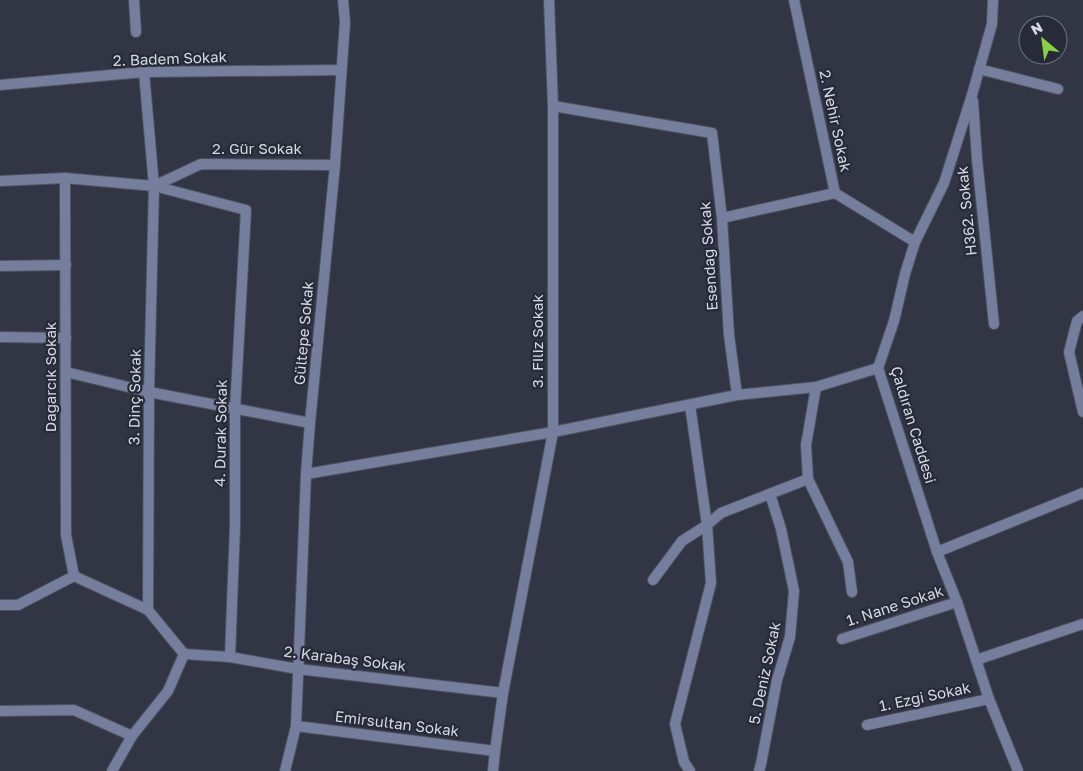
<svg xmlns="http://www.w3.org/2000/svg" width="1083" height="771" viewBox="0 0 1083 771" font-family="'Golos Text',sans-serif">
<style>
.lines{fill:none;stroke-linecap:round;stroke-linejoin:round}
.minor-casing{stroke:#4f5361;stroke-width:12}
.minor{stroke:#767e9d;stroke-width:10}
.labels{text-anchor:middle;stroke-width:4.5;stroke-linejoin:round;paint-order:stroke}
.street-label{font-size:15px;fill:#d7d9e3;stroke:#272b39}
</style>
<rect width="100%" height="100%" fill="#313544"/>
<g class="lines">
<defs>
<g id="minor">
<path d="M134 0 136 32"/>
<path d="M993 0 992 24 972 95 944 183 915 242 905 274 894 321 878 368 937 552 957 602 989 699 1018 771"/>
<path d="M979 69 1058 89"/>
<path d="M144 72 154 186 149 392 148 610"/>
<path d="M0 85 144 72 341 70"/>
<path d="M973 101 977 159 994 324"/>
<path d="M553 106 712 133 722 218 729 335 737 395 816 387 878 368"/>
<path d="M65 178 66 535 74 576"/>
<path d="M0 181 65 178 154 186 246 210 235 410V526L230 657"/>
<path d="M154 186 201 164 335 165"/>
<path d="M835 193 915 242"/>
<path d="M722 218 835 193 794 0"/>
<path d="M0 266 66 265"/>
<path d="M1083 316 1077 321 1069 352 1083 412"/>
<path d="M0 337 66 338"/>
<path d="M66 372 149 392 310 423"/>
<path d="M306 474 553 432V106L549 0"/>
<path d="M808 479 848 562 852 592"/>
<path d="M937 552 1083 493"/>
<path d="M74 576 148 610 184 654 168 691 132 736 112 771"/>
<path d="M653 580 682 541 707 525 721 513 808 479 806 445 816 387"/>
<path d="M0 605H18L74 576"/>
<path d="M842 639 957 602"/>
<path d="M184 654 230 657 298 669 503 693"/>
<path d="M976 660 1083 624"/>
<path d="M0 711 74 710 132 736"/>
<path d="M867 725 989 699"/>
<path d="M296 726 495 751"/>
<path d="M285 771 296 726 306 474 310 423 335 165 345 22 343 0"/>
<path d="M493 771 495 751 503 693 553 432 737 395"/>
<path d="M690 771 684 762 675 724 711 583 707 525 690 405"/>
<path d="M759 771 761 764 777 680 790 637 794 591 781 529 770 494"/>
</g>
</defs>
<use href="#minor" class="minor-casing"/>
<use href="#minor" class="minor"/>
</g>
<g class="labels">
<g class="street-label">
<text transform="translate(170 59) rotate(-2)" y="5">2. Badem Sokak</text>
<text transform="translate(835 121) rotate(78)" y="5">2. Nehir Sokak</text>
<text x="257" y="154">2. Gür Sokak</text>
<text transform="translate(967 211) rotate(-96)" y="5">H362. Sokak</text>
<text transform="translate(709 256) rotate(-94)" y="5">Esendağ Sokak</text>
<text transform="translate(304 333) rotate(-85)" y="5">Gültepe Sokak</text>
<text transform="translate(538 341) rotate(-90)" y="5">3. Filiz Sokak</text>
<text transform="translate(51 377) rotate(-90)" y="5">Dağarcık Sokak</text>
<text transform="translate(135 397) rotate(-89)" y="5">3. Dinç Sokak</text>
<text transform="translate(913 425) rotate(73)" y="5">Çaldıran Caddesi</text>
<text transform="translate(221 433) rotate(-89)" y="5">4. Durak Sokak</text>
<text transform="translate(895 606) rotate(-18)" y="5">1. Nane Sokak</text>
<text transform="translate(345 659) rotate(7)" y="5">2. Karabaş Sokak</text>
<text transform="translate(765 673) rotate(-78)" y="5">5. Deniz Sokak</text>
<text transform="translate(925 697) rotate(-12)" y="5">1. Ezgi Sokak</text>
<text transform="translate(397 724) rotate(7)" y="5">Emirsultan Sokak</text>
</g>
</g>
<g transform="translate(1043 40) rotate(331)"><circle r="24" fill="#272b39" stroke="#6d717d"/>
<path d="M0-4L9 19L0 12L-9 19Z" fill="#8bce47"/>
<text y="-8" font-size="14" font-weight="bold" text-anchor="middle" fill="#d7d9e3">N</text>
</g>
</svg>
